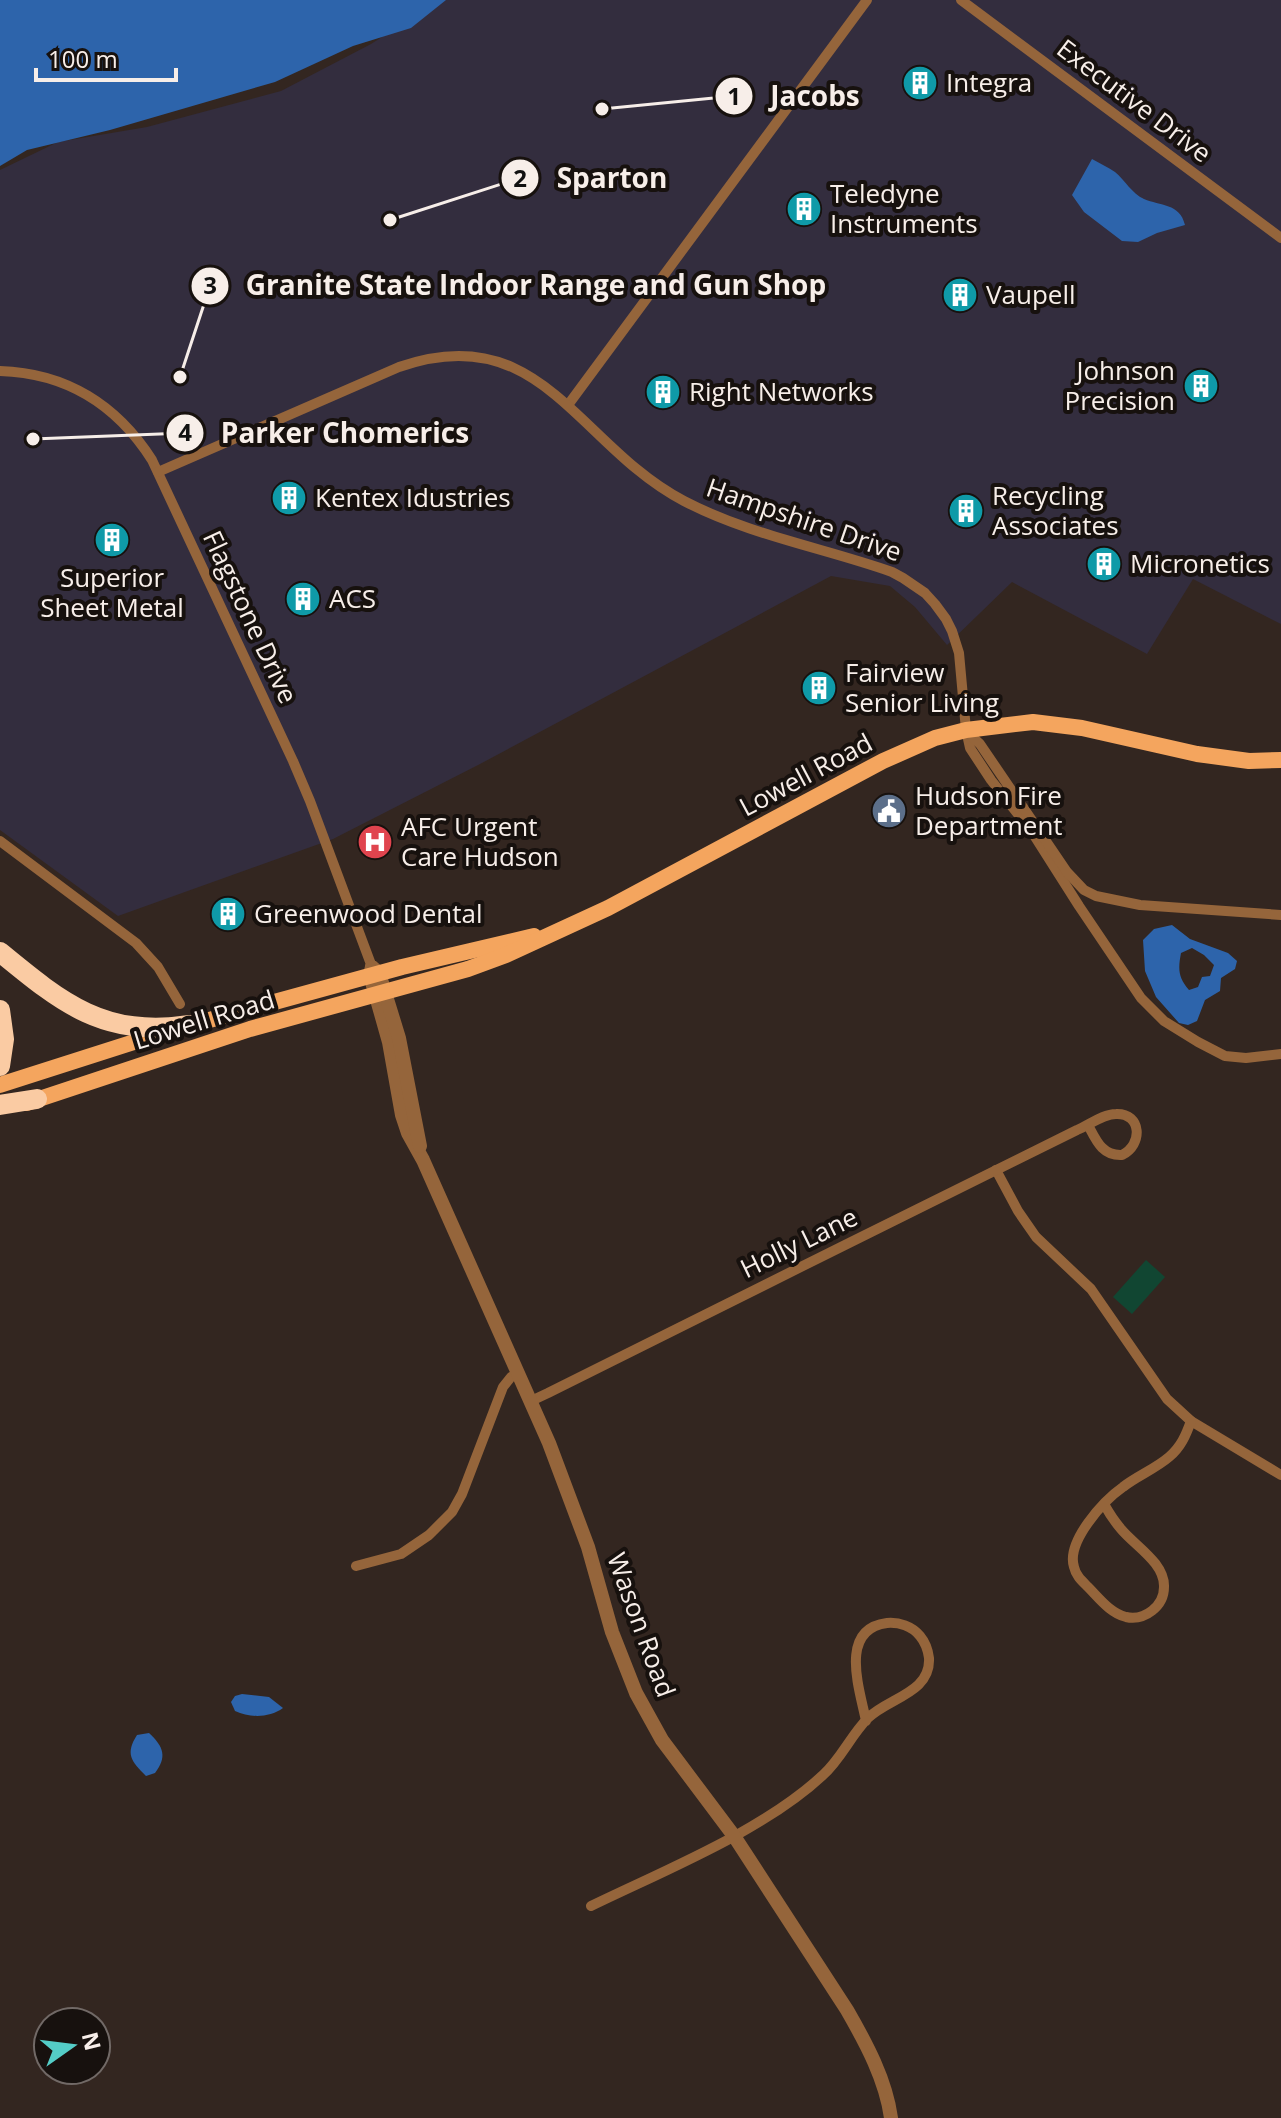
<svg xmlns="http://www.w3.org/2000/svg" width="1281" height="2118" viewBox="0 0 1281 2118" font-family="'Open Sans',sans-serif">
<style>
.industrial{fill:#332d3e}
.green{fill:#114632}
.water{fill:#2d64ab;fill-rule:evenodd}
.lines{fill:none;stroke-linecap:round;stroke-linejoin:round}
.minor{stroke:#95653b;stroke-width:10}
.tertiary{stroke:#95653b;stroke-width:14}
.primary{stroke:#f4a55e;stroke-width:16}
.motorway{stroke:#facba3;stroke-width:20}
.labels{text-anchor:middle;stroke-width:8;stroke-linejoin:round;paint-order:stroke}
.poi-label{font-size:26px;fill:#f7eee9;stroke:#17110e;text-anchor:start}
.street-label{font-size:26px;fill:#f7eee9;stroke:#17110e}
.leader{fill:none;stroke:#f7eee9;stroke-width:3}
.callout-dot{fill:#f7eee9;stroke:#17110e;stroke-width:3}
.mark-label{font-size:24px;text-anchor:middle;font-weight:bold;fill:#111}
.callout-label{font-size:28px;text-anchor:middle;font-weight:bold;fill:#f7eee9;stroke:#17110e;stroke-width:8;stroke-linejoin:round;paint-order:stroke}
</style>
<rect width="100%" height="100%" fill="#332620"/>
<path class="industrial" d="M440 0H1281V624L1193 579 1147 654 1012 582 947 645 915 607 890 586 831 576 480 764 333 839 118 916 0 830V170L58 142 147 127 281 91 371 44Z"/>
<path class="green" d="M1146 1260 1165 1277 1132 1314 1113 1297Z"/>
<g class="water">
<path d="M0 0H446L411 28 353 46 275 82 110 130 27 150 0 166Z"/>
<path d="M1092 159C1099 163 1108 167 1115 172 1125 180 1132 194 1144 199 1160 206 1180 203 1185 225L1157 233 1138 242 1122 241 1084 212 1072 195Z"/>
<path d="M1172 925 1190 939 1228 953 1237 961 1235 969 1221 978 1220 991 1205 1000 1197 1021 1188 1025 1179 1023 1156 997 1145 971 1143 940 1154 929ZM1192 948 1204 955 1214 965 1210 976 1202 977 1198 987 1189 990C1178 977 1178 969 1181 953Z"/>
<path d="M242 1694 269 1697 283 1708C269 1718 250 1718 235 1711L231 1702 235 1696Z"/>
<path d="M149 1733C164 1747 167 1757 155 1773L146 1776C131 1761 125 1754 137 1735Z"/>
</g>
<g class="lines">
<g class="minor">
<path d="M961 0 1281 238"/>
<path d="M0 371C66 373 117 405 152 460L293 761 310 801 372 967"/>
<path d="M568 405 867 0"/>
<path d="M158 472 399 367C541 317 578 446 684 501 749 535 824 548 892 572L903 578 925 593 935 604 946 619 952 631 959 653 966 730 970 748 991 780 1032 832 1079 906 1141 998 1164 1021 1198 1042 1225 1056 1246 1058 1281 1054"/>
<path d="M967 732 980 744 1067 872 1084 890 1096 896 1140 905 1281 915"/>
<path d="M0 841 136 943 158 967 180 1004"/>
<path d="M996 1170 1018 1211 1036 1237 1091 1289 1167 1399 1191 1421 1281 1475"/>
<path d="M531 1401 548 1393C725 1305 900 1217 1077 1130 1089 1125 1103 1114 1116 1114 1142 1113 1143 1145 1122 1155 1102 1156 1096 1140 1088 1125"/>
<path d="M1104 1504C1109 1513 1115 1522 1121 1529 1135 1546 1165 1563 1164 1587 1164 1606 1145 1621 1126 1617 1110 1613 1099 1598 1088 1587 1082 1581 1076 1576 1074 1567 1066 1542 1103 1501 1123 1487 1137 1476 1155 1469 1169 1457 1181 1447 1186 1435 1191 1421"/>
<path d="M356 1566 401 1554 429 1535 452 1512 462 1494 503 1387 511 1377 519 1374"/>
<path d="M591 1906C665 1870 763 1831 823 1775 841 1759 851 1735 868 1718 888 1698 931 1693 929 1658 928 1650 925 1642 920 1636 912 1626 899 1622 887 1623 838 1629 860 1690 866 1721"/>
</g>
<g class="tertiary">
<path d="M372 967 370 975 389 1042 402 1115 408 1133 423 1160 549 1443 588 1547 612 1632 636 1693 662 1740 734 1836 847 2010C866 2043 886 2080 891 2118"/>
<path d="M372 967 379 973 399 1038 420 1146"/>
</g>
<g class="primary">
<path d="M0 1085 156 1035 220 1017 402 967 534 936"/>
<path d="M27 1103 250 1029 468 969 506 955 608 908 883 761 935 738 966 730 1033 722 1082 728 1197 754 1249 761 1281 760"/>
</g>
<g class="motorway">
<path d="M0 952C62 1003 104 1038 190 1025"/>
<path d="M0 1010 4 1039 0 1066"/>
<path d="M0 1105 37 1099"/>
</g>
</g>
<defs>
<symbol id="building-disc" viewBox="-11 -11 22 22"><circle r="9.5" fill="#0f9aa8" stroke="#17110e"/><path d="M-4-6H4V6H1V3H-1V6H-4ZM-2.5-4.3h1.7v1.8h-1.7ZM.8-4.3h1.7v1.8H.8ZM-2.5-1h1.7V.8h-1.7ZM.8-1h1.7V.8H.8Z" fill="#fff"/></symbol>
<symbol id="civic-disc" viewBox="-11 -11 22 22"><circle r="9.5" fill="#5c6f8a" stroke="#17110e"/><path d="M-.6-6.5H3V-4.5H.6V-3L4-1V1h2V6H-6V1h2V-1L-.6-3ZM-1.2 2.5V6h2.4V2.5Z" fill="#fff"/></symbol>
<symbol id="hospital-disc" viewBox="-11 -11 22 22"><circle r="9.5" fill="#e0444e" stroke="#17110e"/><path d="M-5-5h3v3.5h4V-5h3V5h-3V1.5h-4V5h-3Z" fill="#fff"/></symbol>
</defs>
<g fill-rule="evenodd">
<use href="#building-disc" x="900" y="63" width="40" height="40"/>
<use href="#building-disc" x="784" y="189" width="40" height="40"/>
<use href="#building-disc" x="940" y="275" width="40" height="40"/>
<use href="#building-disc" x="1181" y="366" width="40" height="40"/>
<use href="#building-disc" x="643" y="372" width="40" height="40"/>
<use href="#building-disc" x="269" y="478" width="40" height="40"/>
<use href="#building-disc" x="946" y="491" width="40" height="40"/>
<use href="#building-disc" x="92" y="520" width="40" height="40"/>
<use href="#building-disc" x="1084" y="544" width="40" height="40"/>
<use href="#building-disc" x="283" y="579" width="40" height="40"/>
<use href="#building-disc" x="799" y="668" width="40" height="40"/>
<use href="#civic-disc" x="869" y="791" width="40" height="40"/>
<use href="#hospital-disc" x="355" y="822" width="40" height="40"/>
<use href="#building-disc" x="208" y="894" width="40" height="40"/>
</g>
<g class="labels">
<g class="poi-label">
<text x="946" y="92">Integra</text>
<text x="830" y="203">Teledyne<tspan x="830" dy="30">Instruments</tspan></text>
<text x="986" y="304">Vaupell</text>
<text x="1175" y="380" text-anchor="end">Johnson<tspan x="1175" dy="30">Precision</tspan></text>
<text x="689" y="401">Right Networks</text>
<text x="992" y="505">Recycling<tspan x="992" dy="30">Associates</tspan></text>
<text x="315" y="507">Kentex Idustries</text>
<text x="1130" y="573">Micronetics</text>
<text x="112" y="587" text-anchor="middle">Superior<tspan x="112" dy="30">Sheet Metal</tspan></text>
<text x="329" y="608">ACS</text>
<text x="845" y="682">Fairview<tspan x="845" dy="30">Senior Living</tspan></text>
<text x="915" y="805">Hudson Fire<tspan x="915" dy="30">Department</tspan></text>
<text x="401" y="836">AFC Urgent<tspan x="401" dy="30">Care Hudson</tspan></text>
<text x="254" y="923">Greenwood Dental</text>
</g>
<g class="street-label">
<text transform="translate(1134 101) rotate(37)" y="9">Executive Drive</text>
<text transform="translate(804 520) rotate(19)" y="9">Hampshire Drive</text>
<text transform="translate(250 617) rotate(65)" y="9">Flagstone Drive</text>
<text transform="translate(806 775) rotate(-28)" y="9">Lowell Road</text>
<text transform="translate(204 1020) rotate(-17)" y="9">Lowell Road</text>
<text transform="translate(799 1243) rotate(-26)" y="9">Holly Lane</text>
<text transform="translate(641 1625) rotate(70)" y="9">Wason Road</text>
</g>
</g>
<path class="leader" d="M602 109L734 96M390 220L520 178M180 377L210 286M33 439L185 433"/>
<g class="callout-dot">
<circle cx="602" cy="109" r="8"/>
<circle cx="390" cy="220" r="8"/>
<circle cx="180" cy="377" r="8"/>
<circle cx="33" cy="439" r="8"/>
<circle cx="734" cy="96" r="20"/>
<circle cx="520" cy="178" r="20"/>
<circle cx="210" cy="286" r="20"/>
<circle cx="185" cy="433" r="20"/>
</g>
<g class="mark-label">
<text x="734" y="105">1</text>
<text x="520" y="187">2</text>
<text x="210" y="294">3</text>
<text x="185" y="441">4</text>
</g>
<g class="callout-label">
<text x="815" y="106">Jacobs</text>
<text x="612" y="188">Sparton</text>
<text x="536" y="295">Granite State Indoor Range and Gun Shop</text>
<text x="345" y="443">Parker Chomerics</text>
</g>
<g transform="translate(72 2046) rotate(76)"><circle r="38" fill="#17110e" stroke="#716966" stroke-width="2"/>
<path d="M0-6L14 30L0 20L-14 30Z" fill="#54cdc7"/>
<text y="-12" font-size="22" font-weight="bold" text-anchor="middle" fill="#f7eee9">N</text>
</g>
<path d="M36 68v12h140v-12" fill="none" stroke="#f7eee9" stroke-width="4"/>
<text x="48" y="68" font-size="24" fill="#f7eee9" stroke="#17110e" stroke-width="6" paint-order="stroke">100 m</text>
</svg>
